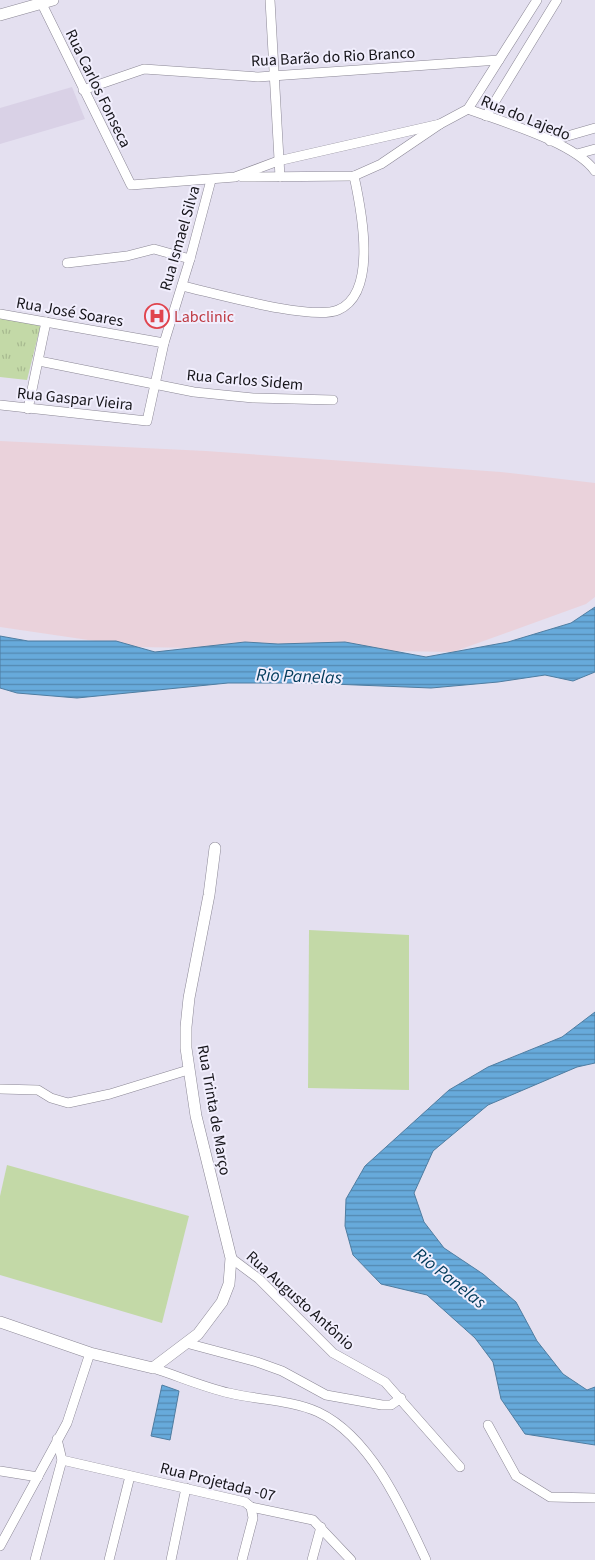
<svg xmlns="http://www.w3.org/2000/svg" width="595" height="1560" viewBox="0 0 595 1560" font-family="'Source Sans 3',sans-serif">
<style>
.commercial{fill:#d9d1e6}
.industrial{fill:#ead2db}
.grass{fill:url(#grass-tufts)}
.pitch{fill:#c3d9a7}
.water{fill:url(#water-rules);stroke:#4f7da1}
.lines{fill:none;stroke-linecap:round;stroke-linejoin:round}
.minor-casing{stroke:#8b8795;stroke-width:10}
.tertiary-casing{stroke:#8b8795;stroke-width:12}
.minor{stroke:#fff;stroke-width:9}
.tertiary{stroke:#fff;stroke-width:11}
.labels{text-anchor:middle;stroke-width:4;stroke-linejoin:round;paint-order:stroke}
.street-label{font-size:16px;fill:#16151a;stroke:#f1eefd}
.health-label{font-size:16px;fill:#be3a42;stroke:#f1eefd;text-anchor:start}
.water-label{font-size:18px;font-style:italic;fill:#013a5a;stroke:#f1eefd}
</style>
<defs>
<pattern id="grass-tufts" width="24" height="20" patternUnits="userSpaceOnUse" patternTransform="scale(1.25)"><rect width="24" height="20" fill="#c3d9a7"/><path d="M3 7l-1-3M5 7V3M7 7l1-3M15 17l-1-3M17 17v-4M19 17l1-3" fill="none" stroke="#a7b98f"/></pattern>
<pattern id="water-rules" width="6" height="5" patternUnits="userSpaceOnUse" patternTransform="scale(1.25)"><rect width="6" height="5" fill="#67aadb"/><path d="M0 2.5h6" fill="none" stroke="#5489b1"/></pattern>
</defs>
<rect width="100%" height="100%" fill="#e4e0f0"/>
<path class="commercial" d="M72 87 85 119 0 144V108Z"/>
<path class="industrial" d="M0 441 206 451 501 472 595 483V597L586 604 453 652 136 647 0 627Z"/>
<path class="grass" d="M0 317 41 324 27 380 0 377Z"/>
<g class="pitch">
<path d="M309 930 409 935V1090L308 1088Z"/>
<path d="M7 1165 189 1216 162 1323 0 1275V1196Z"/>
</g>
<g class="water">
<path d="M595 607V672L573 681 545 675 498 682 431 688 307 683H228L77 698 17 693 0 688V636L28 641H116L155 652 245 642 278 644 345 642 426 657 508 642 571 623Z"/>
<path d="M595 1012V1063L577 1067 488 1105 433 1151 414 1193 424 1222 444 1248 483 1274 516 1302 537 1341 563 1374 587 1390 595 1387V1445L525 1434 501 1399 493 1362 475 1338 427 1295 381 1284 353 1255 345 1226 346 1199 365 1166 449 1090 488 1067 562 1037Z"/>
<path d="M162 1385 179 1391 170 1440 151 1436Z"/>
</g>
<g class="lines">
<defs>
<g id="minor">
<path d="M40 0 131 185 235 177 278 161 440 124"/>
<path d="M270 0 280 177"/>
<path d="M83 90 144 69 258 77 499 60"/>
<path d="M468 109C502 122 574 142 595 171"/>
<path d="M486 116 557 0"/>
<path d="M550 141 595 128"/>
<path d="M577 154 595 149"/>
<path d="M242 177 354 176 381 164 440 124 468 109 537 0"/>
<path d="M67 263 127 256 154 249 190 259"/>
<path d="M182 286C214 293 311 321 338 310 379 293 361 208 354 176"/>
<path d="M0 314 164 343"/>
<path d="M39 361 194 392 253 398 333 400"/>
<path d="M0 405 147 421 164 343 190 259 211 180"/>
<path d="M28 409 46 322"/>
<path d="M0 1089 38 1090 51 1098 68 1103 110 1094 188 1070"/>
<path d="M231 1258 259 1279 333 1353 385 1382 460 1467"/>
<path d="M186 1343 257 1362 282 1371 326 1395 382 1405H391L401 1398"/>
<path d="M153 1368C178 1376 203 1387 229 1393 258 1400 291 1400 318 1412 371 1437 403 1510 426 1560"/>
<path d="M488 1425 516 1476 550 1497 595 1498"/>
<path d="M62 1460 245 1502 251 1507 313 1520 351 1560"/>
<path d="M0 1471 38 1477"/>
<path d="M0 1546 67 1423 90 1353"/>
<path d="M35 1560 62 1460 57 1439"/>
<path d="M109 1560 130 1476"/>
<path d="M171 1560 186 1488"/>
<path d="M242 1560 253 1518 251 1507"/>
<path d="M312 1560 321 1527"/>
</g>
<g id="tertiary">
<path d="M0 15 53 0"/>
<path d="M0 1322 90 1353 153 1368 198 1334 222 1302 229 1284 231 1258 196 1116 186 1048V1027L189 998 209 895 215 848"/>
</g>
</defs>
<use href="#minor" class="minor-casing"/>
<use href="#tertiary" class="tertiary-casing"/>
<use href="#minor" class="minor"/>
<use href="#tertiary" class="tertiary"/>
</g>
<defs>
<symbol id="hospital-ring" viewBox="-11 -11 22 22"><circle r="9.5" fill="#f1eefd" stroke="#e0444e" stroke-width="1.5"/><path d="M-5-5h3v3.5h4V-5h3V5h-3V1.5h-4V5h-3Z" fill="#e0444e"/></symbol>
</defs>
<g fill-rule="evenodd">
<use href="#hospital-ring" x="143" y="302" width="28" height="28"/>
</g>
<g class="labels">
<g class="street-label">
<text transform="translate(333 56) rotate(-3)" y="6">Rua Barão do Rio Branco</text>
<text transform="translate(99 88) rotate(64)" y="6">Rua Carlos Fonseca</text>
<text transform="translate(526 117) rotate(22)" y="6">Rua do Lajedo</text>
<text transform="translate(179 238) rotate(-74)" y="6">Rua Ismael Silva</text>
<text transform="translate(70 311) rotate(10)" y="6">Rua José Soares</text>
<text transform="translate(245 379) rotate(5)" y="6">Rua Carlos Sidem</text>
<text transform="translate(75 398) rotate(6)" y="6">Rua Gaspar Vieira</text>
<text transform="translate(215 1110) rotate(80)" y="6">Rua Trinta de Março</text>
<text transform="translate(301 1300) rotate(42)" y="6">Rua Augusto Antônio</text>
<text transform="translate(218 1481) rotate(14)" y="6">Rua Projetada -07</text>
</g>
<g class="health-label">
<text x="174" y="322">Labclinic</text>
</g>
<g class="water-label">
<text transform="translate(299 676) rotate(2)" y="6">Rio Panelas</text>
<text transform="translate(450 1278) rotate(38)" y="6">Rio Panelas</text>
</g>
</g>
</svg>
